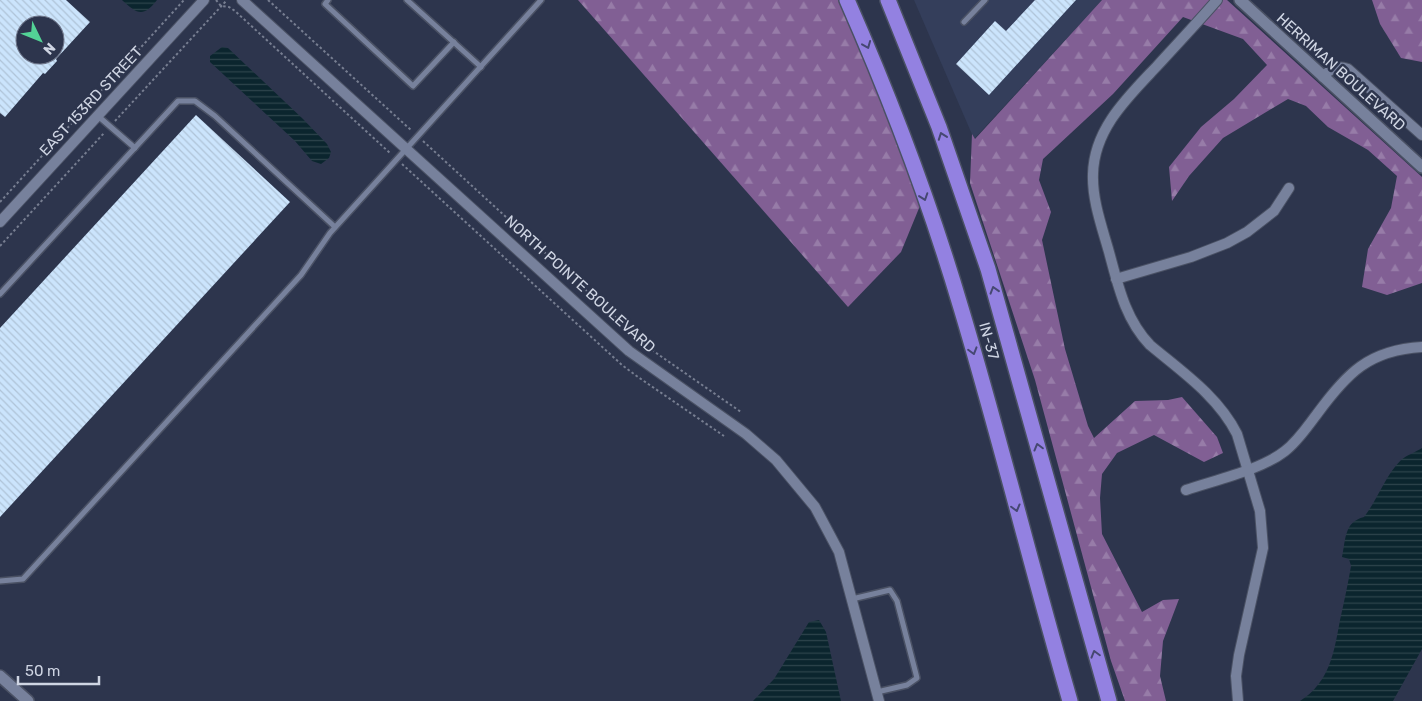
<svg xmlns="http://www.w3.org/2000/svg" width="1422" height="701" viewBox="0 0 1422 701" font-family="Rubik,sans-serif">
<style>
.built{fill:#343e5b}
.forest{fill:url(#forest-firs)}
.water{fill:url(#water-rules)}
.building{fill:url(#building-back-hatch);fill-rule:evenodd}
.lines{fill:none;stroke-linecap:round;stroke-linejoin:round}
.service-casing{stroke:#4a5164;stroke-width:8}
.minor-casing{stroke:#4a5164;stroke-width:12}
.tertiary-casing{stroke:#4a5164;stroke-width:14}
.motorway-casing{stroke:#4a5164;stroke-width:18}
.path{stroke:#777e91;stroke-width:2;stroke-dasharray:2.5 2.5;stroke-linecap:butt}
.service{stroke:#77819c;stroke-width:5}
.minor{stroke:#77819c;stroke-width:10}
.tertiary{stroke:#77819c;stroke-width:11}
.motorway{stroke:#9381e1;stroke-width:15}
.oneway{stroke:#464872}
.labels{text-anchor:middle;stroke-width:5;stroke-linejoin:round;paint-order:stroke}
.street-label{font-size:15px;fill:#cfd5e3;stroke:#2d354d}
</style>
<defs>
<pattern id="forest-firs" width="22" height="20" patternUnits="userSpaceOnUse" patternTransform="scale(1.25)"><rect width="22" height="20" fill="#815f94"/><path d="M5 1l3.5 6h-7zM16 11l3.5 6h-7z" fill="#977ca8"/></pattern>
<pattern id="water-rules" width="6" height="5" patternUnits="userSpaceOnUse" patternTransform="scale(1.25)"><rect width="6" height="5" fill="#0b252e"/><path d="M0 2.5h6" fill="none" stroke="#2e444c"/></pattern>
<pattern id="building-back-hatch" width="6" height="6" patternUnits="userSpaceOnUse" patternTransform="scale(1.25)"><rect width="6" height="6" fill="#cbe4fc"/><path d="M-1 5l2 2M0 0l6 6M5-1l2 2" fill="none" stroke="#afc3d7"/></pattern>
</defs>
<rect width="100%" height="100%" fill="#2d354d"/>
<path class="built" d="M914 0H1102L974 139Z"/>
<g class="forest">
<path d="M578 0H843L924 196 901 252 848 307Z"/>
<path d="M1102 0H1227L1422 177V283L1387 295 1362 287 1368 249 1391 208 1397 176 1368 150 1328 127 1306 106 1288 99 1223 138 1189 176 1172 201 1169 167 1201 127 1234 99 1267 65 1243 39 1183 17 1113 94 1043 159 1039 180 1051 212 1042 240 1065 349 1088 426 1094 438 1135 401 1168 400 1182 397 1217 437 1223 453 1204 462 1154 435 1117 453 1102 474 1100 498 1102 534 1142 612 1163 600 1179 599 1163 641 1160 676 1166 701H1125L1111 661 1035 380 970 183 972 134 975 139Z"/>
<path d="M1372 0H1422V62L1401 58 1380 24Z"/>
</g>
<g class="water">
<path d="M122 0H157C143 18 137 14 122 0Z"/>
<path d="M222 47 228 48 303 119 327 144 331 152 329 158 321 164 312 161 295 141 210 62V56Z"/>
<path d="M1422 448V649L1393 701H1300C1330 682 1334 652 1340 620 1344 602 1348 584 1351 566L1349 559 1342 557C1346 539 1344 522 1364 517 1378 499 1385 476 1401 460 1407 455 1416 452 1422 448Z"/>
<path d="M819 620 826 632 841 701H753L774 679 809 622Z"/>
</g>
<g class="building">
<path d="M0 0H66L90 22 56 59 57 61 45 74 43 73 5 117 0 113ZM25 25H55V55H25Z"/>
<path d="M1035 0H1076L989 95 956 64 995 21 1006 31Z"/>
<path d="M196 115 290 202 0 517V328Z"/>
</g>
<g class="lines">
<defs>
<g id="service">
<path d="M328 0 325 4 413 86 454 42"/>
<path d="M407 0 481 67"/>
<path d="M964 22 985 0"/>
<path d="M98 116 135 148"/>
<path d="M0 294 178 101H195L215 116 335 227"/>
<path d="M0 581 23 579 301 275 330 233 541 0"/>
<path d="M852 599 890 590 897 601 917 678 907 685 877 692"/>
</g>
<g id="minor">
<path d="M242 0 629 351 746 434 776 460 815 507 839 552 879 701"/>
<path d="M1217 0C1198 22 1178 43 1158 65 1129 96 1094 128 1093 174 1092 200 1102 227 1109 252 1118 285 1125 319 1150 345 1181 371 1218 396 1237 434L1260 511 1263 548 1239 655 1236 676 1238 701"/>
<path d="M1323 77C1331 68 1337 65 1348 69L1422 135"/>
<path d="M0 222 204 0"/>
<path d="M1116 279 1191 257 1227 243 1247 232 1274 211 1289 188"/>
<path d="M1186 490C1215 480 1261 470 1285 451 1298 441 1307 427 1317 414 1347 373 1369 350 1422 347"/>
</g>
<g id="tertiary">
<path d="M1240 0 1422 167"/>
<path d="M0 676 28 701"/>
</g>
<g id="motorway">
<path d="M847 0C891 100 930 203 961 308 1000 438 1032 570 1070 701"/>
<path d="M888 0 939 127 988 269 1109 701"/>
</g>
</defs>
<use href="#service" class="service-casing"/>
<use href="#minor" class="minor-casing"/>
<use href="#tertiary" class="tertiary-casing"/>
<use href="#motorway" class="motorway-casing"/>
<g class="path">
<path d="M216 0 221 6 229 7 235 11 391 154"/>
<path d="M268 0 412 131"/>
<path d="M115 121 227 0"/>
<path d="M423 141 649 348 741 412"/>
<path d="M402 164 622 365 638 377 724 436"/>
<path d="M0 202 184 0"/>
<path d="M0 246 105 132"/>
</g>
<use href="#service" class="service"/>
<use href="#minor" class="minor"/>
<use href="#tertiary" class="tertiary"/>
<use href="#motorway" class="motorway"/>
</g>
<defs><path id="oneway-chevron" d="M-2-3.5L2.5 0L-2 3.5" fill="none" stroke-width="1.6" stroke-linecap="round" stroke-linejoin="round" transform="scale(1.25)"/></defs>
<g class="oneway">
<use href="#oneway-chevron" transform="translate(867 45) rotate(68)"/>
<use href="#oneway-chevron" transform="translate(942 136) rotate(-110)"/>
<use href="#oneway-chevron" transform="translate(924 197) rotate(71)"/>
<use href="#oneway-chevron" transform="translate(994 290) rotate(-107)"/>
<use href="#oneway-chevron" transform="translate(973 351) rotate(74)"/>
<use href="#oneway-chevron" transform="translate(1038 447) rotate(-105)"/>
<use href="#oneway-chevron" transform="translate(1016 508) rotate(75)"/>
<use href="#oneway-chevron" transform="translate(1095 654) rotate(-106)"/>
</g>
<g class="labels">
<g class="street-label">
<text transform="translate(1341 72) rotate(42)" y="5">HERRIMAN BOULEVARD</text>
<text transform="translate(91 101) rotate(-47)" y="5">EAST 153RD STREET</text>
<text transform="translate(580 284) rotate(42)" y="5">NORTH POINTE BOULEVARD</text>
<text transform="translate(989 341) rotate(74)" y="5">IN-37</text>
</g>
</g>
<g transform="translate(40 40) rotate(133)"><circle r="24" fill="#2d354d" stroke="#6e7589"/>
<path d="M0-4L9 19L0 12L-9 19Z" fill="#53d396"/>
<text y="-8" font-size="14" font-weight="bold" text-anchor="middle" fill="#cfd5e3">N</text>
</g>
<path d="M18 676v8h81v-8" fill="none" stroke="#cfd5e3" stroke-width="2.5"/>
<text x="25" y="676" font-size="15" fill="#cfd5e3" stroke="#2d354d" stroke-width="4" paint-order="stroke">50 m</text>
</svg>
